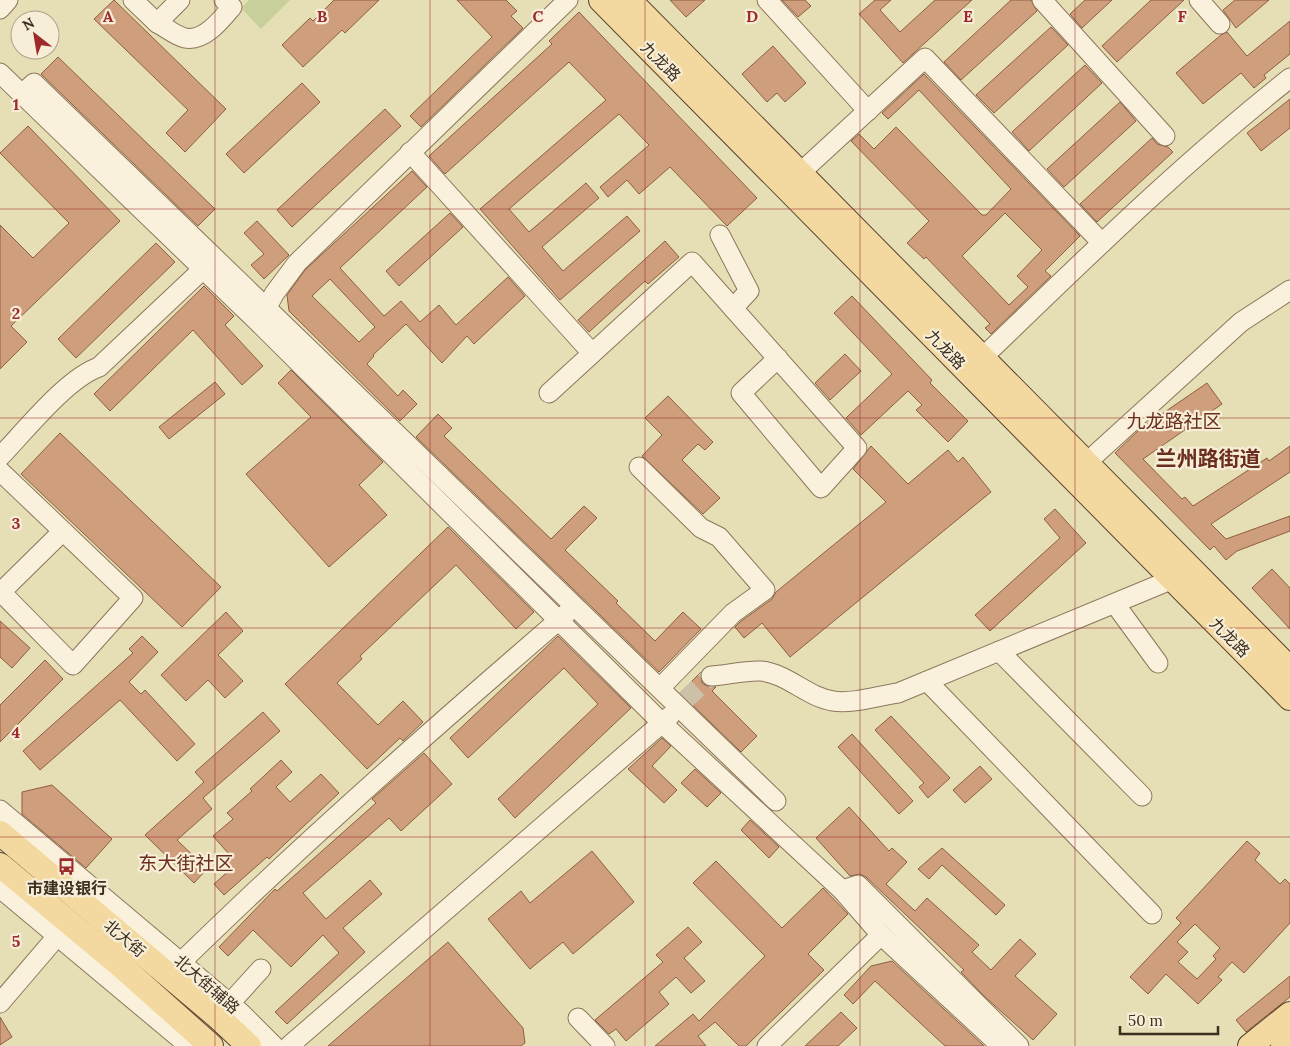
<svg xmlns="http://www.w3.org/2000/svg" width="1290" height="1046" viewBox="0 0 1290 1046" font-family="Lora,'Noto Sans SC',serif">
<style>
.farmland{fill:#e6deb5;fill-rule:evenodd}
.green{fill:#c9cf9b}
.building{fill:#cf9f7d;stroke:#8d5f41;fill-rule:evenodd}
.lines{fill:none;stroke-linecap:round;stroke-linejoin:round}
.minor-tunnel{stroke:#ccc0a6;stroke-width:19;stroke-dasharray:19 9;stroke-linecap:butt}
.minor-casing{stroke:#8d765c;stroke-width:21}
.major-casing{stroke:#5b4430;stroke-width:26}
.minor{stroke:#faf1dc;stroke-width:19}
.major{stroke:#f3d9a0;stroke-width:24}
.grid{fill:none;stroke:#9e2a2b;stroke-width:1;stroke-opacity:0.55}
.labels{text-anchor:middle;stroke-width:4.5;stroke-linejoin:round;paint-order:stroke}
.street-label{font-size:16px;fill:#3d2e20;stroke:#f7eed8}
.poi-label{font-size:16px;font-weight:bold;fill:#3d2e20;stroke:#f7eed8}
.quarter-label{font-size:19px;fill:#6b2e1e;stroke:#f7eed8}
.district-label{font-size:21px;font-weight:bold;fill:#6b2e1e;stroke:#f7eed8}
.grid-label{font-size:16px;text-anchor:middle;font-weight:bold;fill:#9e2a2b;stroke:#f7eed8;stroke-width:4.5;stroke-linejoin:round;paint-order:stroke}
</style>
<rect width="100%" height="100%" fill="#f0e4c8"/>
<path class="farmland" d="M0 0H1290V1046H0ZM20 20H50V50H20Z"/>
<path class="green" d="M249 0H290L261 29 241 8Z"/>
<g class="building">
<path d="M114 0 226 109 185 152 166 133 188 110 94 19Z"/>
<path d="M334 0H379L345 33 342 30 303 67 282 45 310 18 313 21Z"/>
<path d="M457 0H506L517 11 511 16 523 28 421 127 410 116 492 37Z"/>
<path d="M670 0H705L686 17Z"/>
<path d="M782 0H805L811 6 798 17Z"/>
<path d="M875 0H891L880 10 900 32 935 0H972L903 63 859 14Z"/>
<path d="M1011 0H1031L1037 11 961 80 944 62Z"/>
<path d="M1085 0H1112L1082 28 1070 14Z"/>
<path d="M1151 0H1184L1117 62 1102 46Z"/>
<path d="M1235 0H1269L1236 28 1223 10Z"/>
<path d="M579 12 757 198 727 226 670 167 639 194 627 180 608 197 600 187 649 145 619 114 509 209 529 232 586 183 599 198 542 247 563 271 627 216 640 231 560 300 480 209 606 100 569 62 445 174 429 156 552 44 549 41Z"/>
<path d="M1290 21V54L1264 75 1266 78 1254 88 1241 73 1203 104 1176 73 1221 35 1227 32 1247 56Z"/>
<path d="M1051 27 1068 45 994 113 976 95Z"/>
<path d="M773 46 806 83 785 102 777 93 767 102 742 74Z"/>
<path d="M58 57 215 209 198 226 41 74Z"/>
<path d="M1085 65 1102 83 1029 151 1012 132Z"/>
<path d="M924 74 1080 236 1045 271 1051 276 991 334 985 328 990 324 926 257 924 259 907 243 929 221 851 141 859 134 874 149 896 127 982 215H986L1011 189 919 90 888 119 882 113ZM1005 213 1042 250 1017 276 1028 287 1009 305 962 256Z"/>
<path d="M302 83 320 102 244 173 226 154Z"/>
<path d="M1290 99V128L1261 151 1247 133Z"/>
<path d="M1120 102 1136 121 1064 187 1047 169Z"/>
<path d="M385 109 401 126 292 227 277 210Z"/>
<path d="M28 126 120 221 11 326 27 342 0 369V225L33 258 69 223 0 153Z"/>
<path d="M1152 138 1157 144 1168 147 1173 152 1097 222 1080 204Z"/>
<path d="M412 171 427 187 340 268 384 316 401 301 420 322 439 305 456 325 508 277 525 296 474 344 467 336 442 363 406 324 373 355 374 356 367 364 398 396 403 390 417 404 400 421 289 311 287 295 305 270ZM330 279 375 327 359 342 312 296Z"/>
<path d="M450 213 463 227 399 286 386 271Z"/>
<path d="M257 221 289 255 264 279 251 265 264 254 244 233Z"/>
<path d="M665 241 679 257 648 284 645 281 589 332 578 320Z"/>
<path d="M156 243 175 262 76 358 58 339Z"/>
<path d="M204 286 234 316 225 325 263 366 242 385 193 330 110 411 94 394Z"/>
<path d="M852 296 932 380 930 383 968 421 948 442 916 410 922 405 908 391 861 435 846 418 892 374 834 313Z"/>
<path d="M845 354 861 371 830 400 815 383Z"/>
<path d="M291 370 383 462 359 485 387 515 329 567 246 474 311 417 278 383Z"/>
<path d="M215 382 225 394 169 439 159 427Z"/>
<path d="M1207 383 1222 404 1143 459 1182 499 1185 497 1193 506 1267 458 1269 461 1290 446V472L1211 524 1226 539 1290 516V531L1237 551 1226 560 1214 546 1210 550 1115 453 1140 429Z"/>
<path d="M668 396 713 442 705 450 698 444 682 460 720 498 703 514 642 456 662 435 645 418Z"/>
<path d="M438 414 452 428 444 436 551 539 584 506 597 518 565 550 618 601 616 603 655 641 683 612 701 629 659 672 416 437Z"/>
<path d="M60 433 221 587 182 627 21 474Z"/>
<path d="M871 446 908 484 948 450 958 462 963 457 991 492 790 657 762 623 744 638 735 627 740 622 772 599 776 592 886 502 853 469Z"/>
<path d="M1055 509 1086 543 990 631 975 615 1060 538 1044 519Z"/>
<path d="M448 527 534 612 516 629 456 565 360 656 362 659 337 683 378 725 403 701 423 722 403 741 400 738 367 769 285 684Z"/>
<path d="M1272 569 1290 588V629L1252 588Z"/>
<path d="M226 612 243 631 218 655 243 681 225 698 208 680 186 701 161 675Z"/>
<path d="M0 621 30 648 12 668 0 657Z"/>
<path d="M142 636 158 652 129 682 141 694 145 690 195 744 177 761 120 700 40 770 23 751 133 653 129 649Z"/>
<path d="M558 636 631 708 515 818 498 799 598 704 564 668 468 758 450 738Z"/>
<path d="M45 660 63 679 0 742V705Z"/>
<path d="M701 672 702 683 707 686 716 687 712 691 757 736 741 752 680 693Z"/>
<path d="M263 712 280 731 203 798 212 809 177 840 207 869 194 883 145 835 204 782 195 772Z"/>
<path d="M891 716 950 778 928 798 919 787 924 783 875 730Z"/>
<path d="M852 734 913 801 899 814 838 747Z"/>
<path d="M662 738 671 746 652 766 677 790 664 803 628 769Z"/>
<path d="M424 753 452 784 401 831 389 818 303 893 326 919 370 880 382 894 343 928 365 952 287 1024 275 1012 339 953 323 935 291 967 253 930 228 956 219 947 275 889 277 891 376 803 372 799Z"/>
<path d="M281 760 292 772 276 787 290 802 321 774 339 793 269 859 267 857 224 895 214 884 233 867 223 857 228 853 213 836 233 819 227 813 252 791 250 789Z"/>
<path d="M980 766 992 779 965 803 953 790Z"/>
<path d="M695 769 721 793 707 807 681 783Z"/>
<path d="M52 785 112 839 86 868 22 814V792Z"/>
<path d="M849 807 889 851 892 848 907 862 886 884 915 911 927 898 979 945 972 952 991 970 1020 939 1036 954 1015 976 1057 1014 1033 1040 984 996 961 972 964 970 866 877 860 874 850 876 816 838Z"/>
<path d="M750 820 779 847 769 858 741 830Z"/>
<path d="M1247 841 1260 853 1255 860 1280 884 1285 879 1290 884V923L1244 973 1232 962 1218 977 1222 980 1198 1004 1166 974 1148 994 1130 977 1181 923 1176 918ZM1195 924 1220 948 1213 956 1216 959 1197 979 1178 962 1188 952 1177 942Z"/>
<path d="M942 848 1005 905 996 915 942 865 929 879 918 869Z"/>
<path d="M592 851 634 902 573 954 563 942 530 969 488 919 521 891 530 903Z"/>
<path d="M716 861 782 928 823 888 848 914 808 954 824 970 746 1046H739L715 1022 698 1036 706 1046H655L693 1014 699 1021 765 956 693 883Z"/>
<path d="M688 927 702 942 684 958 705 981 691 993 676 977 659 992 669 1004 641 1028 626 1041 616 1029 609 1034 595 1020 663 962 656 955Z"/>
<path d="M448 942 523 1028 525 1043 521 1046H328Z"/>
<path d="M892 961 984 1046H945L875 981 853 1004 844 995 871 966Z"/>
<path d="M1290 976V997L1246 1032 1236 1020Z"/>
<path d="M841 1012 857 1028 838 1046H805Z"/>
<path d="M0 1017 12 1037 0 1045Z"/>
</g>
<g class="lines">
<path class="minor-tunnel" d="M684 701 711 676"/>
<defs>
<g id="minor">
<path d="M133 0 157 23 180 0"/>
<path d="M767 0 868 111"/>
<path d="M1042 0 1165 136"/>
<path d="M1199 0 1220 24"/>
<path d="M0 9 8 0"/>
<path d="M157 23C165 27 176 36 185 38 204 42 221 20 232 7L224 0"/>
<path d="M0 73 259 323 663 724 842 890 881 935 1001 1046"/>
<path d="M22 94 34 83 776 801"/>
<path d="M410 152 592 353"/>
<path d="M800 173 925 58 1102 243"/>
<path d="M720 235 749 291 733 308"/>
<path d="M262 317 274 294 297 263 568 0"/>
<path d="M983 357C1083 261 1181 164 1290 78"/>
<path d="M549 393 692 262C747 324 802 386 857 448L821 488 741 393 778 358"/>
<path d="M0 457C25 431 67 378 99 367L202 270"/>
<path d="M1085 464 1241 322 1290 290"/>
<path d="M639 467 701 528 719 537 765 590 733 613 660 688"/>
<path d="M0 471 133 598 73 665 1 592 63 531"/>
<path d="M1115 604 1158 663"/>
<path d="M999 651 1142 796"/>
<path d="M711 676C727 675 746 670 761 671 788 674 807 697 833 701 853 704 877 696 898 693L1173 579"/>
<path d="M927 681 1152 914"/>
<path d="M0 810 241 1013 274 1046"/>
<path d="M0 888 189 1046"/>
<path d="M842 890 858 885 1019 1046"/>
<path d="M168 975C296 849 431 730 567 613"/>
<path d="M0 1003 65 927"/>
<path d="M222 1012 261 969"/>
<path d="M578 1018 605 1046"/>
<path d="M289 1046 670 716"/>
<path d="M767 1046 881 935"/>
</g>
<g id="major">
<path d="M601 0 1290 698"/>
<path d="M629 0 1290 669"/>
<path d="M0 833 218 1017 249 1046"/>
<path d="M0 865 119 964 211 1046"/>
<path d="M1250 1046 1290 1014"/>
<path d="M1283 1046 1290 1040"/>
</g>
</defs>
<use href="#minor" class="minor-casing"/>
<use href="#major" class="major-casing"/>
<use href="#minor" class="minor"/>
<use href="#major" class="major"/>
</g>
<path class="grid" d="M215 0V1046M430 0V1046M645 0V1046M860 0V1046M1075 0V1046M0 209H1290M0 418H1290M0 628H1290M0 837H1290"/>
<defs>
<symbol id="bus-bare" viewBox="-9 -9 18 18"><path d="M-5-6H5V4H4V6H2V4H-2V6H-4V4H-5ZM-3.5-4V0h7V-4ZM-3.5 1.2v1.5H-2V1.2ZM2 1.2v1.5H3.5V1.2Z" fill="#9e2a2b" stroke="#f7eed8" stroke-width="2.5" paint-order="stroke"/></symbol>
</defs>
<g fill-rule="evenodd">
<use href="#bus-bare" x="54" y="854" width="25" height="25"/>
</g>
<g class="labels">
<g class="street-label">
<text transform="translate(661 61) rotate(45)" y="6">九龙路</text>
<text transform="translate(946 349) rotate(46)" y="6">九龙路</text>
<text transform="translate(1230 637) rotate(45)" y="6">九龙路</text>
<text transform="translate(125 938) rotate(40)" y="6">北大街</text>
<text transform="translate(207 984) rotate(41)" y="6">北大街辅路</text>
</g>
<g class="poi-label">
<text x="67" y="894">市建设银行</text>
</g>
<g class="quarter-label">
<text x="1174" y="428">九龙路社区</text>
<text x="186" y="870">东大街社区</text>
</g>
<g class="district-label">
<text x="1208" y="466">兰州路街道</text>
</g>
</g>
<g class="grid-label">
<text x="108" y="22">A</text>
<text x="322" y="22">B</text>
<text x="538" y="22">C</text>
<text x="752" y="22">D</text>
<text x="968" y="22">E</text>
<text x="1182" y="22">F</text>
<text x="16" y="110">1</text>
<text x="16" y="319">2</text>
<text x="16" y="529">3</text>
<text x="16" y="738">4</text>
<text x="16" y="947">5</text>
</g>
<g transform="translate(35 35) rotate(329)"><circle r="24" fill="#f7eed8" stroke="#ada18e"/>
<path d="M0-4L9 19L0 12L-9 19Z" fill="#9e2a2b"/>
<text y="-8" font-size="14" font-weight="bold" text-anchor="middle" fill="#3d2e20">N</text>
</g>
<path d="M1120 1026v8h98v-8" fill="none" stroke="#3d2e20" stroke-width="2.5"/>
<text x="1128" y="1026" font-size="15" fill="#3d2e20" stroke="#f7eed8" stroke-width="4" paint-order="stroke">50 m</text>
</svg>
